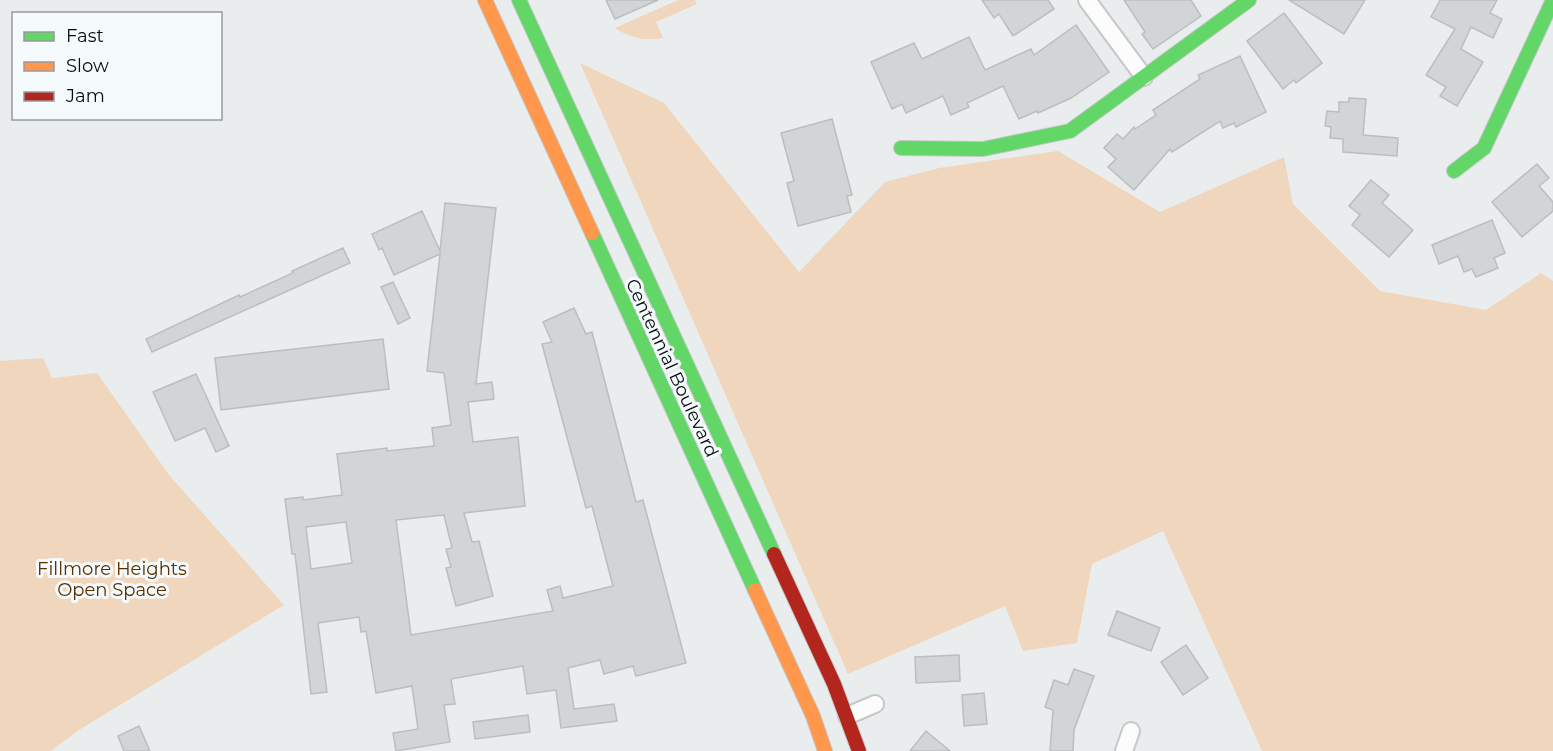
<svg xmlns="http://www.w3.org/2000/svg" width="1553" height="751" viewBox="0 0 1553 751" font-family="Montserrat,sans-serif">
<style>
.green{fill:#f1d6be}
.building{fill:#d2d5d5;stroke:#bbbebe;stroke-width:1.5;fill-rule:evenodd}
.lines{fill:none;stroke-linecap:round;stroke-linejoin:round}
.street-casing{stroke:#c5c8c8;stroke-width:20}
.fast-casing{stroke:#c5c8c8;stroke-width:16}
.slow-casing{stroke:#c5c8c8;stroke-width:16}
.jam-casing{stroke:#c5c8c8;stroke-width:16}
.street{stroke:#fcfcfc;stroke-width:16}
.fast{stroke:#63d668;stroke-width:14}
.slow{stroke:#ff974d;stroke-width:14}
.jam{stroke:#b3261e;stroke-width:14}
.labels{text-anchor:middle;stroke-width:6;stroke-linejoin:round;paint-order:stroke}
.street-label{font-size:18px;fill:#0a0c0c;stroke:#f5fbfc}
.park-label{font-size:18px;fill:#582e01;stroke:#f5fbfc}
</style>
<rect width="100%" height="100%" fill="#e9eded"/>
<g class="green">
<path d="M678 0H695L697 4 656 22 663 38C645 41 630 38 615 28Z"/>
<path d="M580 63 664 103 799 272 885 182 939 168 1058 151 1160 212 1284 157 1293 204 1380 291 1486 310 1541 273 1553 281V751H1262L1163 531 1092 564 1077 643 1023 651 1005 606 848 674Z"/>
<path d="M43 358 52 378 97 373 169 475 284 605 79 730 51 751H0V361Z"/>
</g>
<g class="building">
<path d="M606 0H658L615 19Z"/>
<path d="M982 0H1048L1054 9 1013 36 999 14 994 18Z"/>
<path d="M1124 0H1191L1201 16 1153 49 1142 34 1145 32Z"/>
<path d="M1289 0H1365L1344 34Z"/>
<path d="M1440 0H1497L1490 13 1502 19 1493 38 1471 27 1461 49 1483 62 1457 106 1440 96 1446 87 1426 75 1455 29 1431 17Z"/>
<path d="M1284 13 1322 63 1296 83 1294 80 1283 89 1247 41Z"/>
<path d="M1076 25 1109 72 1071 98 1038 113 1037 111 1019 119 1003 86 967 103 969 107 951 115 943 96 906 113 902 104 892 109 871 62 914 43 922 59 969 37 985 70 1031 49 1034 55Z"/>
<path d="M1240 56 1266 112 1236 127 1234 123 1223 128 1220 121 1172 152 1170 149 1134 190 1108 167 1116 159 1104 148 1117 134 1123 139 1134 127 1135 129 1156 115 1153 110 1200 79 1198 75Z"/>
<path d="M1349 98 1366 99 1363 135 1398 138 1397 156 1343 152V139L1330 138 1331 127 1325 126 1327 111 1339 112V102H1349Z"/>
<path d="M832 119 852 195 847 196 851 212 798 226 787 183 794 181 781 133Z"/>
<path d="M1537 164 1549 178 1539 186 1553 202V211L1522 237 1492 202Z"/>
<path d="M1371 180 1389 195 1382 203 1413 230 1389 257 1352 225 1360 215 1349 206Z"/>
<path d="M445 203 496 208 476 384 492 382 494 399 468 402 473 442 518 437 525 506 464 513 472 542 479 541 493 596 456 606 446 568 451 567 446 549 452 548 444 515 396 520 411 635 553 611 547 590 560 586 563 598 613 586 592 506 586 508 542 344 552 342 543 322 574 308 586 334 592 332 636 502 643 500 686 663 636 676 633 666 604 674 600 660 568 668 574 709 614 704 617 721 561 728 556 690 527 694 523 666 451 679 455 704 444 705 450 742 396 751 393 733 418 729 412 686 376 693 366 631 361 632 359 617 318 623 327 692 311 694 295 554H292L285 499 303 497V500L342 495 337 454 387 448V451L434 446 432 428 451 425 444 373 427 371 440 254 394 275 382 248 379 250 372 234 422 211 440 251ZM346 522 352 563 311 569 306 527Z"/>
<path d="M1492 220 1505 253 1494 258 1498 268 1476 277 1472 269 1464 272 1458 256 1439 264 1432 245Z"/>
<path d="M343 248 350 263 152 352 146 339 239 295 240 297 293 273 292 271Z"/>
<path d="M393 282 410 318 398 324 381 287Z"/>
<path d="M383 339 389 389 221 410 215 358Z"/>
<path d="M196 374 229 446 216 452 205 428 175 441 153 392Z"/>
<path d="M1117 611 1160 628 1151 651 1108 635Z"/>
<path d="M1186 645 1208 678 1183 695 1161 662Z"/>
<path d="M959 655 960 681 916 683 915 657Z"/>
<path d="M1074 669 1094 676 1074 730 1073 751H1050L1053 710 1045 707 1054 680 1068 685Z"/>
<path d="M984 693 987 724 964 726 962 695Z"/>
<path d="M528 715 530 732 475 739 473 722Z"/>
<path d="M139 726 150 751H124L118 736Z"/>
<path d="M926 731 950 751H910Z"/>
</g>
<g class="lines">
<defs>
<g id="street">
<path d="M1087 0 1144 77"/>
<path d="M847 716 875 704"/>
<path d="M1124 751 1131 731"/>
</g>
<g id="fast">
<path d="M519 0 774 554"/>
<path d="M901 148 983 149 1070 131 1249 0"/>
<path d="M1454 171 1484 148 1553 0"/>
<path d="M592 233 755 590"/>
</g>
<g id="slow">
<path d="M485 0 592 233"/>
<path d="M755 590 813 716 825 751"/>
</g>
<path id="jam" d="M774 554 834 684 859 751"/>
</defs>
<use href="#street" class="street-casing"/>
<use href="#fast" class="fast-casing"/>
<use href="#slow" class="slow-casing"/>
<use href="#jam" class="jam-casing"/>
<use href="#street" class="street"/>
<use href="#fast" class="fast"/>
<use href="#slow" class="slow"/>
<use href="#jam" class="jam"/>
</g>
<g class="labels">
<g class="street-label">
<text transform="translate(672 368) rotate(65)" y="6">Centennial Boulevard</text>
</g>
<g class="park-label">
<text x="112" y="575">Fillmore Heights<tspan x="112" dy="21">Open Space</tspan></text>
</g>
</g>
<rect x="12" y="12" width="210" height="108" fill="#f5fbfc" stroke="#979b9c" stroke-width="1.5"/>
<rect x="24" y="32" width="30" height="9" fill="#63d668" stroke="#979b9c" stroke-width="1.5"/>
<text x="66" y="42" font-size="18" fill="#0a0c0c">Fast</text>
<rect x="24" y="62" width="30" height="9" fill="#ff974d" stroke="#979b9c" stroke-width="1.5"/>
<text x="66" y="72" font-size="18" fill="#0a0c0c">Slow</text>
<rect x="24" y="92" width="30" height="9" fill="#b3261e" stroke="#979b9c" stroke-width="1.5"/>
<text x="66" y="102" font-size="18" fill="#0a0c0c">Jam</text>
</svg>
